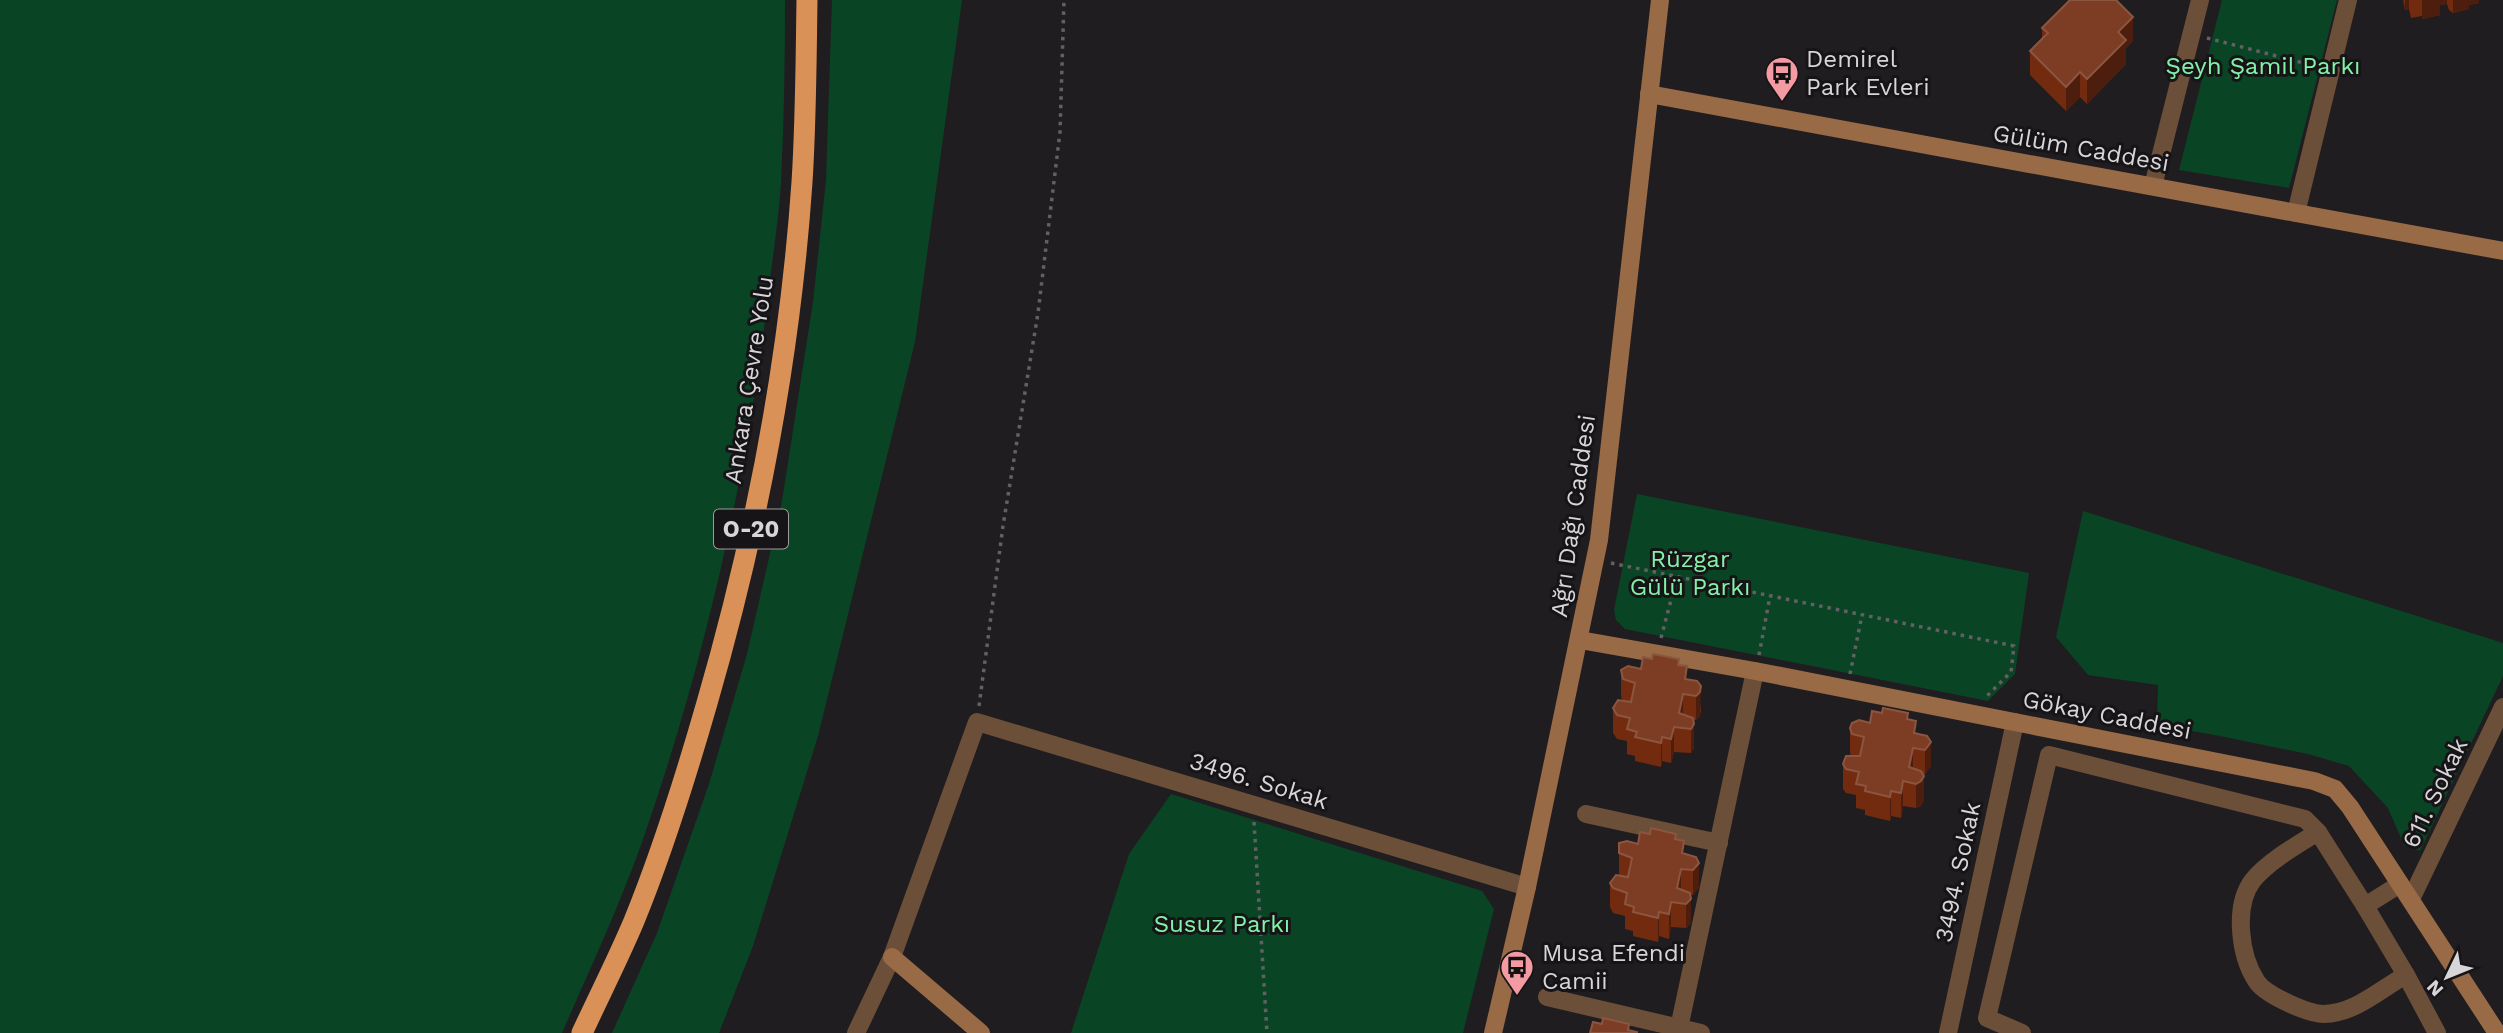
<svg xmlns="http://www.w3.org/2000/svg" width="2503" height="1033" viewBox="0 0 2503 1033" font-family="'Work Sans',sans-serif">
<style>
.green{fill:#094524}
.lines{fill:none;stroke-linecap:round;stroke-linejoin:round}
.path{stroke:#636063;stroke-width:3.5;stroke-dasharray:3.5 5;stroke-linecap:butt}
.street{stroke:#6c4f39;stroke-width:18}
.secondary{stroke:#996a46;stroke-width:18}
.highway{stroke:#da9158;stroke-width:21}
.wall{fill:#732b0f}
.shaded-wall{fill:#4d1e0d}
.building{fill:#7d3d25;stroke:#8b5540;stroke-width:2}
.labels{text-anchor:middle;stroke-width:6;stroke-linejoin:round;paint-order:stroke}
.shield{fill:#171417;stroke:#9d9b9d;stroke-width:2}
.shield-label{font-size:23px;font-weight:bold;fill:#d7d5d7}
.poi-label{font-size:24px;fill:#d7d5d7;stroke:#171417;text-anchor:start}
.park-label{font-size:24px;fill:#83f2a8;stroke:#171417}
.street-label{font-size:24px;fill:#d7d5d7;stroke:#171417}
</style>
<rect width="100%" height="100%" fill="#201d20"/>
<g class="green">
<path d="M0 0H785C785 61 784 122 781 182 779 217 773 253 769 288 747 478 704 665 641 845 618 909 589 971 562 1033H0Z"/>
<path d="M832 0H962L915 342 818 736 753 946 719 1033H612L657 933 709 784 747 654 782 501 813 302 826 180Z"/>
<path d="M2222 0H2337L2289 188 2179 170Z"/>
<path d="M1637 494 2029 573 2015 674 1988 701 1625 629 1616 620 1614 610Z"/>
<path d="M2083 511 2503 643V676L2420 851 2404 845 2388 808 2349 766 2308 754 2215 735 2157 725 2158 685 2088 675 2056 637Z"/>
<path d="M1171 794 1482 891 1494 909 1463 1033H1071L1129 854Z"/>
</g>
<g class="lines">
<g class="path">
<path d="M2207 38 2315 66"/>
<path d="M1611 563 2014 646 2011 672 1984 699"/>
<path d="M1661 638 1677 577"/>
<path d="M1759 655 1770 596"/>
<path d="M1850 674 1862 615"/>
<path d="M979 706 1003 526 1038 313 1060 132 1064 0"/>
<path d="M1254 822 1267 1033"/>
</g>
<g class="street">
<path d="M2153 186 2200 0"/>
<path d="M2296 213 2348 0"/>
<path d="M1586 814 1719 843"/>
<path d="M2318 832 2365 906 2406 975"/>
<path d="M2411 899 2503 707"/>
<path d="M2365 906 2400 884"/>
<path d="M1547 997 1701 1033"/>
<path d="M1679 1028 1755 671"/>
<path d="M856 1033 892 957 977 722 1527 887"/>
<path d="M1948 1033 2015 722"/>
<path d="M2022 1033 1987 1018 2049 755 2305 819 2318 832C2297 845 2269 861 2253 880 2233 906 2240 957 2257 982 2266 995 2308 1014 2324 1014 2356 1013 2379 990 2406 975L2437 1033"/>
</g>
<g class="secondary">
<path d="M1649 94 2503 251"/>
<path d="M1580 640 1755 671 2314 781 2335 789 2350 807 2497 1033"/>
<path d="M892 957 981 1033"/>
<path d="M1493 1033 1527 887 1599 540 1660 0"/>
</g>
<path class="highway" d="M582 1033C599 996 618 959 634 921 663 850 686 776 707 703 756 534 790 358 802 182 806 121 806 61 807 0"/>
</g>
<g class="wall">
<path d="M2403 0H2479V3L2469 5V9L2453 13 2449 10 2447 4 2440 5V15L2422 19V16L2411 18 2409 9 2405 10Z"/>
<path d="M2042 28 2133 41 2126 48V64L2087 104 2080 97 2066 111 2030 75V51L2042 38Z"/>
<path d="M1679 665 1687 679 1697 681 1701 710 1700 716 1696 720H1693L1694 748 1691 753 1674 752 1671 763 1662 761 1661 767 1635 761V756L1627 754V741L1617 739 1613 733V708L1622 701 1621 695V670Z"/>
<path d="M1908 719 1916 733 1927 736 1931 766 1925 774H1922L1924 800 1921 806 1916 808 1903 806 1901 818 1891 816 1890 821 1865 815V810L1856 808V795L1846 793 1843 789V764L1851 756 1850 752V728Z"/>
<path d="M1676 840 1684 854 1696 857 1699 887 1693 895 1690 894 1691 923 1686 928 1671 927 1669 939 1659 936 1658 942 1633 936V931L1625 929V916L1613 913 1610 907V883L1619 876V853L1638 844Z"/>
</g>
<g class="shaded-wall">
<path d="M2405 0H2409V9L2405 10Z"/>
<path d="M2422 0H2447V4L2440 5V15L2422 19Z"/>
<path d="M2453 0H2479V3L2469 5V9L2453 13Z"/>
<path d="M2133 17V41L2126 48V64L2087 104V79L2118 32Z"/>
<path d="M2080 72V97L2066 111V87Z"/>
<path d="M1701 686 1700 716 1696 720V696Z"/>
<path d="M1683 694V718L1679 713Z"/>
<path d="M1694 724V748L1691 753V729Z"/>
<path d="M1674 727V752L1671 763V739Z"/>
<path d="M1662 737V761L1661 767V743Z"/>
<path d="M1931 742V766L1925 774V750Z"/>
<path d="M1913 748V772L1909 767Z"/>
<path d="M1924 776V800L1921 806 1916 808V784Z"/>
<path d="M1903 781V806L1901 818V793Z"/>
<path d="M1891 791V816L1890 821V797Z"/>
<path d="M1699 863V887L1693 895V870Z"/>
<path d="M1681 869V893L1677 888Z"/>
<path d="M1691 899V923L1686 928V904Z"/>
<path d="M1671 902V927L1669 939V914Z"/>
<path d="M1659 912V936L1658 942V918Z"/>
</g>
<g class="building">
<path d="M2070 0H2116L2133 17 2118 32 2126 40 2087 79 2080 72 2066 87 2030 51 2048 33 2042 28Z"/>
<path d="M1653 654 1679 659 1678 665 1687 666 1685 679 1697 681 1701 686 1700 692 1696 696 1683 694 1679 713 1693 718 1694 724 1691 729 1674 727 1671 739 1662 737 1661 743 1635 737 1637 732 1627 729 1630 718 1617 715 1613 708 1618 700 1631 702 1635 683 1623 679 1621 670 1628 666 1641 669 1643 657 1652 659Z"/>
<path d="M1883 708 1908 713 1907 719 1916 721 1914 733 1927 736 1931 742 1925 750 1913 748 1909 767 1921 771 1924 776 1921 781 1916 784 1903 781 1901 793 1891 791 1890 797 1865 791 1866 786 1856 784 1859 772 1846 769 1843 764 1846 756H1860L1864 737 1852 734 1850 728 1852 723 1859 720 1870 723 1872 711 1882 713Z"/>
<path d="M1651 828 1676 834 1675 839 1684 841 1682 853 1696 857 1699 863 1693 870 1681 869 1677 888 1690 893 1691 899 1686 904 1671 902 1669 914 1659 912 1658 918 1633 912 1634 907 1625 904 1627 893 1613 888 1610 883 1616 875 1628 877 1632 858 1619 853V843L1627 841 1638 844 1640 832 1650 834Z"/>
<path d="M1603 1018 1629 1024 1628 1030 1637 1032V1033H1590L1593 1022 1602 1024Z"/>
</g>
<defs>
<symbol id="bus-pin" viewBox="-11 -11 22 30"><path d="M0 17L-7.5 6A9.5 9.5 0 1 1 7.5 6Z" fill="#f49aa2" stroke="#171417"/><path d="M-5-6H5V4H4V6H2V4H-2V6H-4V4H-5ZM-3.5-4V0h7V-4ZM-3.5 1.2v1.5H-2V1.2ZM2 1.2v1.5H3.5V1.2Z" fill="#111"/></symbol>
</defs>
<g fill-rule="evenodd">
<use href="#bus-pin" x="1763" y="54" width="38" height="52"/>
<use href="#bus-pin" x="1498" y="948" width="38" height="52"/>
</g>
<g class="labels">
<rect class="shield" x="714" y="509.5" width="74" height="39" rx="5"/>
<g class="shield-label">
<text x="751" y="537">O-20</text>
</g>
<g class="poi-label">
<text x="1806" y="67">Demirel<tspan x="1806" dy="28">Park Evleri</tspan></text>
<text x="1542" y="961">Musa Efendi<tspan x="1542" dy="28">Camii</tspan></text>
</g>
<g class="park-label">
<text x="2263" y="74">Şeyh Şamil Parkı</text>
<text x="1690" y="567">Rüzgar<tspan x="1690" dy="28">Gülü Parkı</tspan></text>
<text x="1222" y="932">Susuz Parkı</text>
</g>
<g class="street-label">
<text transform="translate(2081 148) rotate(10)" y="8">Gülüm Caddesi</text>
<text transform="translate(749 380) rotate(-81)" y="8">Ankara Çevre Yolu</text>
<text transform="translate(1573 516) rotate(-82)" y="8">Ağrı Dağı Caddesi</text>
<text transform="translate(2107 715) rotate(11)" y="8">Gökay Caddesi</text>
<text transform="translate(1259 781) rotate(17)" y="8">3496. Sokak</text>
<text transform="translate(2435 793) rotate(-64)" y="8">611. Sokak</text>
<text transform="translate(1958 872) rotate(-78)" y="8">3494. Sokak</text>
</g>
</g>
<g transform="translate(2447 977) rotate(227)" stroke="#171417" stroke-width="5" paint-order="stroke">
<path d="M0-5L12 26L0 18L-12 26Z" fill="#d7d5d7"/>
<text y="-10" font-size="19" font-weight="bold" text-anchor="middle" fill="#d7d5d7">N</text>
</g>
</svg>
